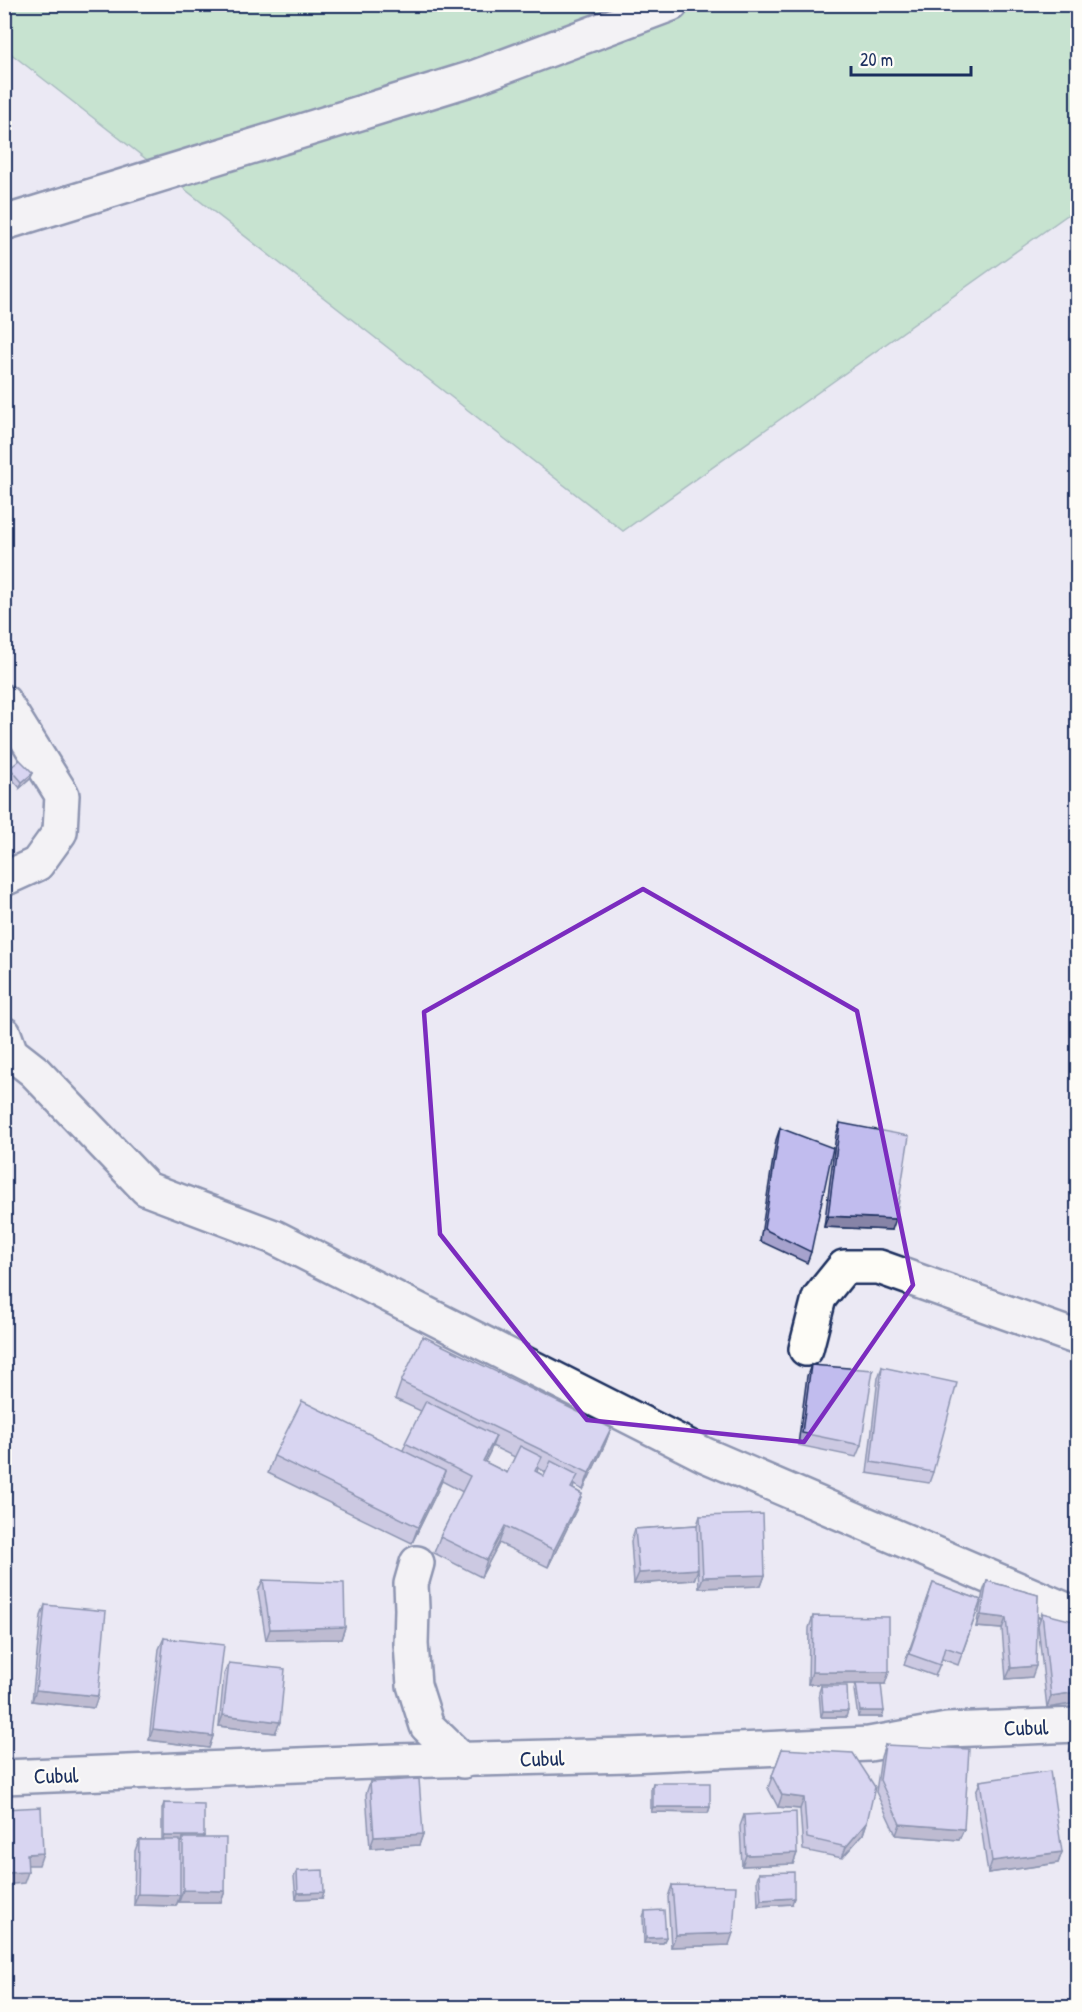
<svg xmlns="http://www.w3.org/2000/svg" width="1082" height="2012" viewBox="0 0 1082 2012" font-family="'Patrick Hand',sans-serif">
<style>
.green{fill:#9bdba5;stroke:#5b8582;stroke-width:1.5}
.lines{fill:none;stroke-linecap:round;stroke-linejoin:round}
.minor-casing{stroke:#1b2f5e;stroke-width:38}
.minor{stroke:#fdfcf7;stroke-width:33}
.wall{fill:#a6a2cd;stroke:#1b2f5e;stroke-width:1.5;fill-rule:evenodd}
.shaded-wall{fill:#8784a7;stroke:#1b2f5e;stroke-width:1.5}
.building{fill:#c1bcee;stroke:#1b2f5e;stroke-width:1.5}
.marked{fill:none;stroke:#7b2cbf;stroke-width:4.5;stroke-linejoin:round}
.labels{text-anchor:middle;stroke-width:4.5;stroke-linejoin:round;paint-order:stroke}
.street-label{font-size:22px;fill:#1b2f5e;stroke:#fdfcf7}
</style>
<rect width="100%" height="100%" fill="#ebe9f4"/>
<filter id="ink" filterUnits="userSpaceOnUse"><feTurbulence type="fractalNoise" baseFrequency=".0167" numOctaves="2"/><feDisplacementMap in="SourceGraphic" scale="12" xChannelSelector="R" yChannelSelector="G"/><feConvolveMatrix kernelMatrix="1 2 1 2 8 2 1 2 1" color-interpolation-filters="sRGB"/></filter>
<g filter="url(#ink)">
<path class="green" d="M4 5H1077V208L623 531 5 49Z"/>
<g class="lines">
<defs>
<g id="minor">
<path d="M4 223 473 78 671 4"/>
<path d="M4 702 62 795 60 832 37 864 4 879"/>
<path d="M4 1034 11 1053 34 1071 147 1189 274 1237 705 1455 1078 1615"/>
<path d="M806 1349 819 1298 844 1267H879L1078 1338"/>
<path d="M417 1563 411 1584 412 1609 411 1644 414 1685 427 1726 463 1761"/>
<path d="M4 1777 397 1761 629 1755 869 1744 947 1730 1078 1725"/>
</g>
</defs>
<use href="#minor" class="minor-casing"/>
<use href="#minor" class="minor"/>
</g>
<g class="wall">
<path d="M10 768 33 773 30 779 20 788 8 774Z"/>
<path d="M840 1123 892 1230 824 1227 836 1135Z"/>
<path d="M780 1128 811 1252 807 1263 760 1241 776 1140Z"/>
<path d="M811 1365 861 1445 856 1457 798 1445 807 1376Z"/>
<path d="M882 1367 933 1472 929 1483 867 1473 878 1378Z"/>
<path d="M401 1382 611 1428 605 1444 583 1490 574 1485 573 1489 582 1494 576 1510 548 1567 499 1543 481 1577 434 1553 440 1537 463 1492 442 1481 412 1543 268 1473 274 1456 403 1450 421 1411 395 1399ZM492 1446 515 1457 507 1473 485 1462ZM538 1468 546 1472 544 1476 537 1472Z"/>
<path d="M700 1516 765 1575 761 1586 699 1588 698 1569 694 1580 634 1584 631 1541 635 1529 697 1525Z"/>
<path d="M263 1580 345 1627 341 1639 266 1640 258 1591Z"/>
<path d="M987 1581 1038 1595 1032 1677 1006 1679 1002 1629 976 1627 983 1592Z"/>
<path d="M933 1583 981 1600 958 1665 942 1659 935 1676 904 1665Z"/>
<path d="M45 1605 98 1696 94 1708 32 1701 41 1616Z"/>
<path d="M1042 1613 1077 1703 1047 1708 1038 1625Z"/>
<path d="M813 1616 885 1684H868L884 1711 882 1717H858L854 1690 856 1684H808L809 1628Z"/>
<path d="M164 1638 213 1736 209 1748 149 1740 159 1649Z"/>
<path d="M229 1663 275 1733 219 1726 224 1674Z"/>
<path d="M821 1686 846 1717H821L819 1692Z"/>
<path d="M1077 1740V1810L1069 1752 1073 1741Z"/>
<path d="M885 1745 964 1829 959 1840 896 1835 876 1792 881 1757Z"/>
<path d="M782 1749 867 1822 863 1834 842 1858 803 1850 800 1809 778 1807 768 1788Z"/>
<path d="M980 1781 1062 1852 1058 1863 988 1873 976 1793Z"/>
<path d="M370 1782 423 1834 419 1845 370 1848 366 1794Z"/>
<path d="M653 1783 710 1807 708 1813 651 1812V1789Z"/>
<path d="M164 1803 204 1836 203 1838 225 1891 221 1902H179V1897L176 1906 134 1905 135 1851 139 1840H162V1809Z"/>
<path d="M744 1815 797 1853 793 1864 742 1866 740 1826Z"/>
<path d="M297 1871 322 1898 296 1899 294 1877Z"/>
<path d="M759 1873 792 1904 758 1906 757 1879Z"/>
<path d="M672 1885 729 1945 671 1947 668 1897Z"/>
<path d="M645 1911 666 1937 663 1943H644L643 1917Z"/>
</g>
<g class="shaded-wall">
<path d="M33 773 30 779 20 788 22 782Z"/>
<path d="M828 1216 896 1219 892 1230 824 1227Z"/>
<path d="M611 1428 605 1444 583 1490 589 1473Z"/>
<path d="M496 1436 490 1452 477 1477 483 1461Z"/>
<path d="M445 1471 439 1488 412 1543 418 1527Z"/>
<path d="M582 1494 576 1510 548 1567 554 1550Z"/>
<path d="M505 1526 499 1543 481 1577 487 1560Z"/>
<path d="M698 1569 694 1580 634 1584 639 1573Z"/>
<path d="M765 1575 761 1586 699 1588 703 1577Z"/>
<path d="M981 1615 1006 1618 1002 1629 976 1627Z"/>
<path d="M345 1627 341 1639 266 1640 270 1629Z"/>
<path d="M1036 1666 1032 1677 1006 1679 1011 1668Z"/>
<path d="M812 1672H889L885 1684H808Z"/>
<path d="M36 1690 98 1696 94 1708 32 1701Z"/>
<path d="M1077 1692V1703L1047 1708 1051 1696Z"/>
<path d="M823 1711H848L846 1717H821Z"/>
<path d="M860 1711H884L882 1717H858Z"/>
<path d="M223 1715 280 1722 275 1733 219 1726Z"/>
<path d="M153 1729 213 1736 209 1748 149 1740Z"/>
<path d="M782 1795 804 1798 800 1809 778 1807Z"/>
<path d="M653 1807H710L708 1813 651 1812Z"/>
<path d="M867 1822 863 1834 842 1858 846 1847Z"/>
<path d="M900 1824 964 1829 959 1840 896 1835Z"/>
<path d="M423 1834 419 1845 370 1848 374 1837Z"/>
<path d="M164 1836H204L202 1842 183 1838 182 1842H162Z"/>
<path d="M1062 1852 1058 1863 988 1873 992 1861Z"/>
<path d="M43 1853 39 1865H23L27 1854Z"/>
<path d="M797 1853 793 1864 742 1866 746 1855Z"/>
<path d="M28 1872 24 1883 4 1885V1873Z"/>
<path d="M183 1890 225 1891 221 1902H179Z"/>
<path d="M324 1892 322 1898 296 1899 298 1893Z"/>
<path d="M138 1894 180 1895 176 1906 134 1905Z"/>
<path d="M794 1898 792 1904 758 1906 761 1900Z"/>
<path d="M733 1933 729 1945 671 1947 676 1935Z"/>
<path d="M666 1937 663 1943H644L646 1938Z"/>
</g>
<g class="building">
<path d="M20 760 33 773 22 782 10 768Z"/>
<path d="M840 1123 909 1136 896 1219 828 1216Z"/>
<path d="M780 1128 833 1148 811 1252 764 1229Z"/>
<path d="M423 1336 611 1428 589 1473 401 1382Z"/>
<path d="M811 1365 873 1370 861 1445 802 1433Z"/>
<path d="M882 1367 957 1383 933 1472 871 1462Z"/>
<path d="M302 1401 445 1471 418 1527 274 1456Z"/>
<path d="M426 1401 496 1436 483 1461 507 1473 520 1446 542 1457 535 1471 544 1476 551 1461 578 1475 571 1488 582 1494 554 1550 505 1526 487 1560 440 1537 470 1476 405 1443Z"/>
<path d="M763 1514 765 1575 703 1577 700 1516Z"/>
<path d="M697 1525 698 1569 639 1573 635 1529Z"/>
<path d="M263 1580 344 1583 345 1627 270 1629Z"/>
<path d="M987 1581 1038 1595 1036 1666 1011 1668 1006 1618 981 1615Z"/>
<path d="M933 1583 981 1600 962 1653 945 1647 940 1665 909 1654Z"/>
<path d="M45 1605 106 1611 98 1696 36 1690Z"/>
<path d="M1042 1613 1077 1622V1692L1051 1696Z"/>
<path d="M813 1616 889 1617V1672H812Z"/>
<path d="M164 1638 224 1645 213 1736 153 1729Z"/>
<path d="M229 1663 285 1669 280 1722 223 1715Z"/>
<path d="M856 1684H881L884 1711H860Z"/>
<path d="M821 1686H847L848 1711H823Z"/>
<path d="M1077 1740V1770L1073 1741Z"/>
<path d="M885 1745 969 1749 964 1829 900 1824 880 1780Z"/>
<path d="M782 1749 853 1753 875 1787 867 1822 846 1847 807 1838 804 1798 782 1795 772 1776Z"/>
<path d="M1050 1771 1062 1852 992 1861 980 1781Z"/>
<path d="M419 1779 423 1834 374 1837 370 1782Z"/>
<rect x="653" y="1783" width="57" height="24"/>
<path d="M164 1803 204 1804V1836H164Z"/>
<path d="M41 1807 43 1853 27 1854 28 1872 4 1873V1809Z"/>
<path d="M796 1812 797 1853 746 1855 744 1815Z"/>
<path d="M183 1838H226L225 1891 183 1890Z"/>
<path d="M139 1840H180V1895L138 1894Z"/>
<path d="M323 1870 324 1892 298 1893 297 1871Z"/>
<path d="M794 1872V1898L761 1900 759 1873Z"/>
<path d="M672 1885 736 1886 733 1933 676 1935Z"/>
<path d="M664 1910 666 1937 646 1938 645 1911Z"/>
</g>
</g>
<path d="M0 0H1082V2012H0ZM643 889 857 1011 913 1285 804 1442 587 1420 440 1234 424 1012Z" fill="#ebe9f4" fill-opacity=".55" fill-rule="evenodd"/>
<path class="marked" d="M643 889 857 1011 913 1285 804 1442 587 1420 440 1234 424 1012Z"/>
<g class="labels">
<g class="street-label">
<text transform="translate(1026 1727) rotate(-2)" y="8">Cubul</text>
<text transform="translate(542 1758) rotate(-2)" y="8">Cubul</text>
<text transform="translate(56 1775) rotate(-2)" y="8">Cubul</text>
</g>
</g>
<rect width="1082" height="2012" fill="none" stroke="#fdfcf7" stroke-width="24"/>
<rect x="12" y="12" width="1058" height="1988" fill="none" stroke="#1b2f5e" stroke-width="2" filter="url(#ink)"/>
<path d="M851 66v9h120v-9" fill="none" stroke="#1b2f5e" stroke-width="3"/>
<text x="860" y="66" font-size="18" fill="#1b2f5e" stroke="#fdfcf7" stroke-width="4.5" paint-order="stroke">20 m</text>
</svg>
